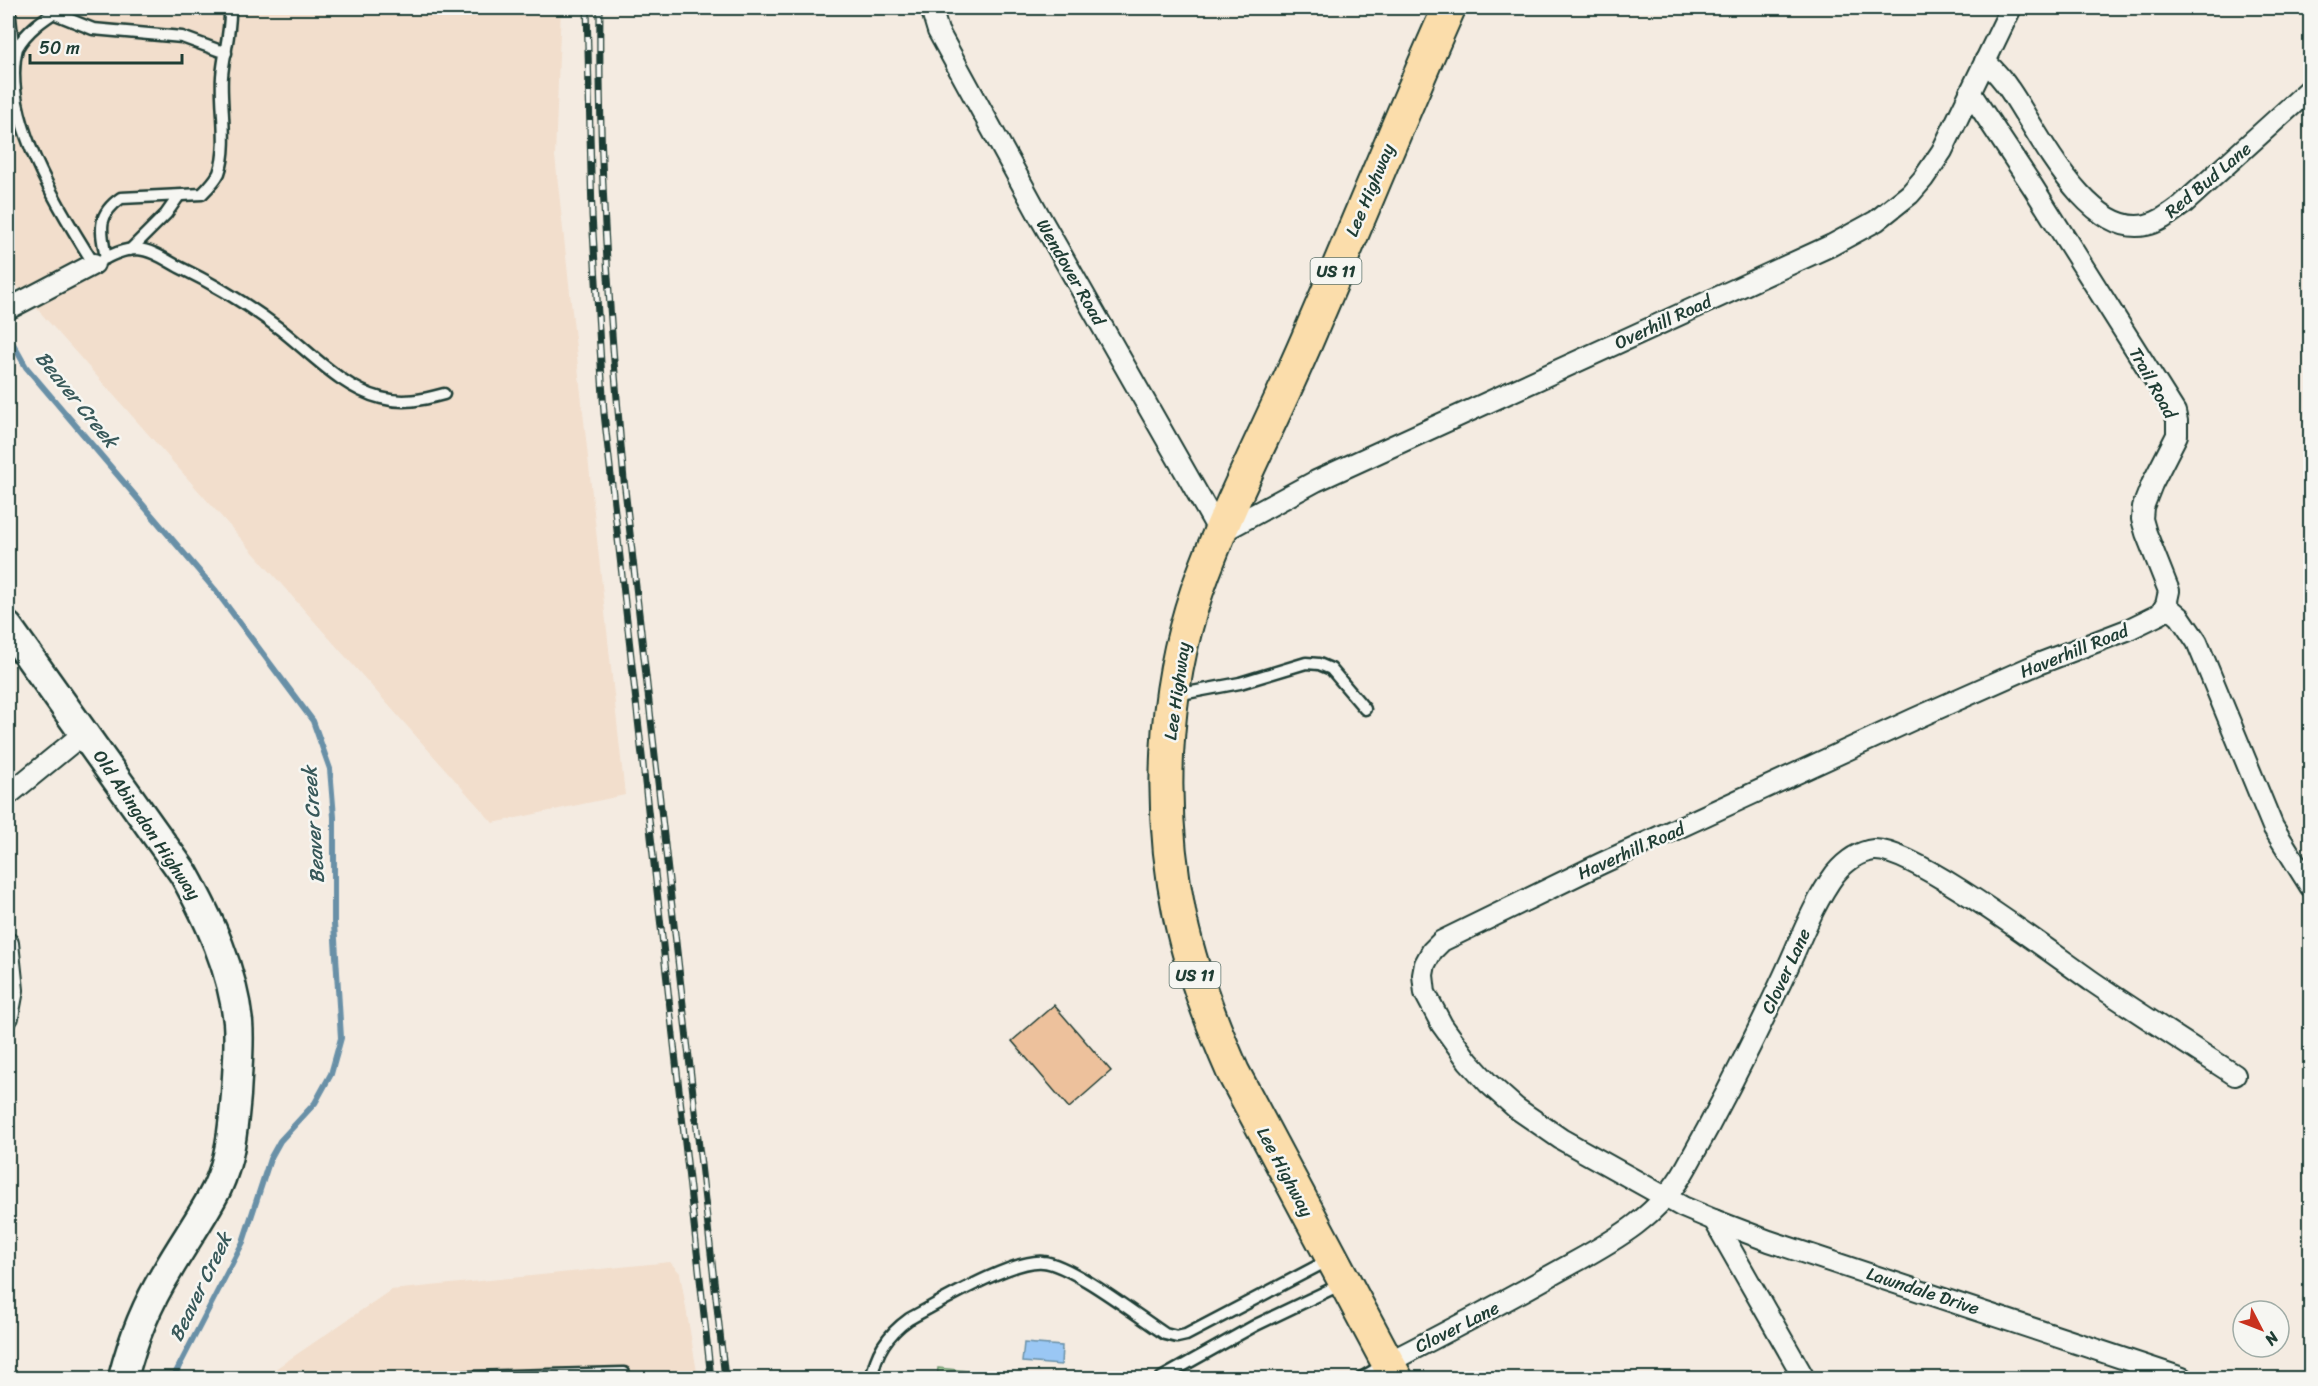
<svg xmlns="http://www.w3.org/2000/svg" width="2318" height="1386" viewBox="0 0 2318 1386" font-family="Sriracha,sans-serif">
<style>
.built{fill:#f2decc}
.green{fill:#bdedad;stroke:#6e9570;stroke-width:1.5}
.water{fill:#9ac7f4;stroke:#6990a7;stroke-width:1.5}
.lines{fill:none;stroke-linecap:round;stroke-linejoin:round}
.stream{stroke:#6990a7;stroke-width:6}
.building{fill:#edc19c;stroke:#1f3d34;stroke-width:1.5}
.lane-casing{stroke:#1f3d34;stroke-width:15}
.street-casing{stroke:#1f3d34;stroke-width:24}
.secondary-casing{stroke:#1f3d34;stroke-width:33}
.primary-casing{stroke:#1f3d34;stroke-width:36}
.lane{stroke:#f6f6f2;stroke-width:10}
.street{stroke:#f6f6f2;stroke-width:20}
.secondary{stroke:#f6f6f2;stroke-width:28}
.primary{stroke:#fbddab;stroke-width:32}
.rail-casing{stroke:#1f3d34;stroke-width:7}
.rail{stroke:#f6f6f2;stroke-width:4.5;stroke-dasharray:14;stroke-linecap:butt}
.labels{text-anchor:middle;stroke-width:5;stroke-linejoin:round;paint-order:stroke}
.shield{fill:#f6f6f2;stroke:#60746d;stroke-width:1.5}
.shield-label{font-size:16px;font-weight:bold;fill:#1f3d34}
.street-label{font-size:18px;fill:#1f3d34;stroke:#f6f6f2}
.water-label{font-size:20px;font-style:italic;fill:#38595a;stroke:#f6f6f2}
</style>
<rect width="100%" height="100%" fill="#f4ebe1"/>
<filter id="ink" filterUnits="userSpaceOnUse"><feTurbulence type="fractalNoise" baseFrequency=".0167" numOctaves="2"/><feDisplacementMap in="SourceGraphic" scale="12" xChannelSelector="R" yChannelSelector="G"/><feConvolveMatrix kernelMatrix="1 2 1 2 8 2 1 2 1" color-interpolation-filters="sRGB"/></filter>
<g filter="url(#ink)">
<g class="built">
<path d="M8 8H561L555 156 625 795 493 823 8 276Z"/>
<path d="M670 1262 680 1273 698 1378H262L391 1290Z"/>
</g>
<path class="green" d="M938 1368 1038 1378H937Z"/>
<path class="water" d="M1024 1343 1062 1346 1061 1365 1022 1362Z"/>
<g class="lines">
<path class="stream" d="M8 335 26 367 216 591 313 721 330 769 334 817V923L341 1038 331 1074 315 1103 280 1141 270 1159 243 1242 173 1378"/>
</g>
<path class="building" d="M1054 1005 1111 1071 1069 1108 1012 1041Z"/>
<g class="lines">
<defs>
<g id="lane">
<path d="M9 8 14 55"/>
<path d="M61 8C44 19 27 30 17 48 0 115 59 209 94 264 108 257 121 249 137 249 152 250 166 260 179 267 214 284 249 305 280 329 311 353 342 388 381 398 403 404 422 400 444 394"/>
<path d="M53 13 93 29 182 37 226 53"/>
<path d="M130 250 166 214 178 197"/>
<path d="M106 258C101 231 96 215 121 198L202 194C208 188 215 181 219 173 229 146 220 105 222 76 224 53 231 31 230 8"/>
<path d="M1176 695 1240 683 1306 663 1319 664 1331 669 1365 709"/>
<path d="M430 1378 624 1373"/>
<path d="M872 1378C875 1352 888 1334 909 1319 939 1303 1012 1259 1043 1262 1071 1264 1139 1317 1165 1334L1177 1337 1186 1335 1331 1259"/>
<path d="M1161 1378 1256 1325 1344 1283"/>
<path d="M1361 1378 1385 1364"/>
</g>
<g id="street">
<path d="M931 8 938 31 1041 219 1220 533 1316 481 1832 245 1876 221 1910 194 1923 179 1942 151 2011 8"/>
<path d="M1985 61C1994 70 2002 78 2009 89 2037 129 2087 238 2146 225 2160 222 2171 213 2182 205L2310 89"/>
<path d="M1970 92 2033 187 2175 412 2177 421V435L2152 484 2143 507 2142 519 2146 533 2169 591 2166 605 2160 614 2127 630 2038 664 1914 719 1600 864 1442 941 1432 951 1425 964 1423 975 1425 993 1442 1025 1468 1061 1488 1083 1516 1108 1561 1139 1683 1207 1714 1220 1769 1241 2182 1378"/>
<path d="M8 309 94 264"/>
<path d="M2166 605 2180 617 2197 642 2273 827 2310 886"/>
<path d="M8 795 84 733"/>
<path d="M8 943 13 990 8 1017"/>
<path d="M1714 1220 1804 1378"/>
<path d="M1387 1363C1441 1335 1495 1307 1548 1277 1601 1247 1656 1223 1687 1166 1720 1107 1751 1046 1780 984 1797 949 1812 905 1835 874 1845 862 1857 852 1874 850 1914 848 2054 955 2093 982 2140 1014 2187 1044 2235 1075"/>
</g>
<path id="secondary" d="M8 627 184 874C210 921 232 968 238 1022 240 1046 237 1071 236 1095 233 1127 231 1158 217 1188 203 1216 184 1242 168 1270 148 1302 132 1342 123 1378"/>
<path id="primary" d="M1396 1378 1233 1072C1211 1022 1191 970 1180 917 1158 811 1162 694 1197 591 1229 500 1276 415 1313 326 1359 220 1402 113 1449 8"/>
</defs>
<use href="#lane" class="lane-casing"/>
<use href="#street" class="street-casing"/>
<use href="#secondary" class="secondary-casing"/>
<use href="#primary" class="primary-casing"/>
<use href="#lane" class="lane"/>
<use href="#street" class="street"/>
<use href="#secondary" class="secondary"/>
<use href="#primary" class="primary"/>
<defs>
<g id="rail">
<path d="M587 8 592 215 604 413 711 1378"/>
<path d="M600 8C598 165 610 323 624 480L725 1378"/>
</g>
</defs>
<use href="#rail" class="rail-casing"/>
<use href="#rail" class="rail"/>
</g>
</g>
<g class="labels">
<g class="shield">
<rect x="1310.5" y="258" width="51" height="26" rx="4.5"/>
<rect x="1169.5" y="962" width="51" height="26" rx="4.5"/>
</g>
<g class="shield-label">
<text x="1336" y="277">US 11</text>
<text x="1195" y="981">US 11</text>
</g>
<g class="street-label">
<text transform="translate(2208 180) rotate(-40)" y="6">Red Bud Lane</text>
<text transform="translate(1370 190) rotate(-67)" y="6">Lee Highway</text>
<text transform="translate(1071 272) rotate(60)" y="6">Wendover Road</text>
<text transform="translate(1663 322) rotate(-25)" y="6">Overhill Road</text>
<text transform="translate(2153 383) rotate(61)" y="6">Trail Road</text>
<text transform="translate(2074 651) rotate(-22)" y="6">Haverhill Road</text>
<text transform="translate(1177 691) rotate(-82)" y="6">Lee Highway</text>
<text transform="translate(147 825) rotate(56)" y="6">Old Abingdon Highway</text>
<text transform="translate(1631 851) rotate(-24)" y="6">Haverhill Road</text>
<text transform="translate(1786 971) rotate(-65)" y="6">Clover Lane</text>
<text transform="translate(1285 1172) rotate(62)" y="6">Lee Highway</text>
<text transform="translate(1923 1291) rotate(18)" y="6">Lawndale Drive</text>
<text transform="translate(1457 1327) rotate(-27)" y="6">Clover Lane</text>
</g>
<g class="water-label">
<text transform="translate(77 399) rotate(51)" y="7">Beaver Creek</text>
<text transform="translate(313 825) rotate(-94)" y="7">Beaver Creek</text>
<text transform="translate(200 1287) rotate(-64)" y="7">Beaver Creek</text>
</g>
</g>
<rect width="2318" height="1386" fill="none" stroke="#f6f6f2" stroke-width="30"/>
<rect x="15" y="15" width="2288" height="1356" fill="none" stroke="#1f3d34" stroke-width="2" filter="url(#ink)"/>
<g transform="translate(2261 1329) rotate(132)"><circle r="28" fill="#f6f6f2" stroke="#a0aca6" stroke-width="1.5"/>
<path d="M0-4.5L10 22L0 15L-10 22Z" fill="#c8321e"/>
<text y="-9" font-size="16" font-weight="bold" text-anchor="middle" fill="#1f3d34">N</text>
</g>
<path d="M30 54v9h152v-9" fill="none" stroke="#1f3d34" stroke-width="3"/>
<text x="39" y="54" font-size="18" fill="#1f3d34" stroke="#f6f6f2" stroke-width="4.5" paint-order="stroke">50 m</text>
</svg>
